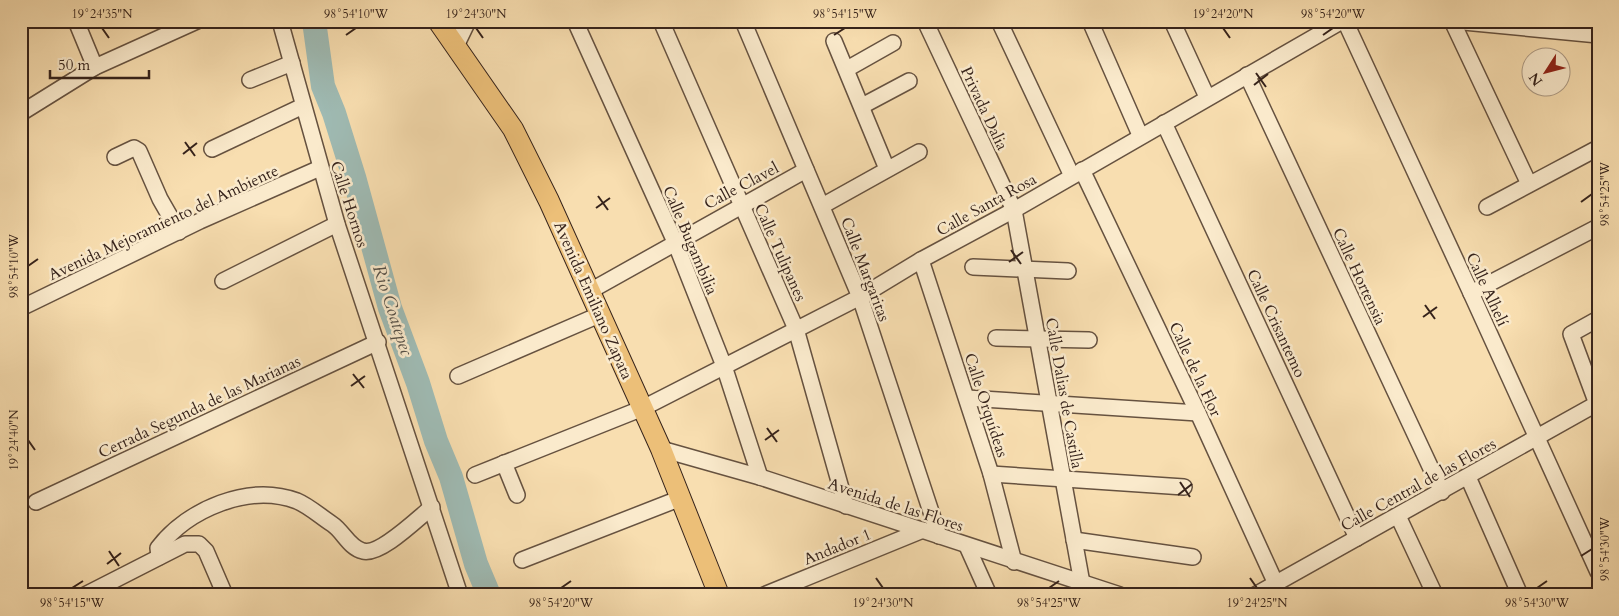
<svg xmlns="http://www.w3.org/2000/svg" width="1619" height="616" viewBox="0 0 1619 616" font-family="Cardo,serif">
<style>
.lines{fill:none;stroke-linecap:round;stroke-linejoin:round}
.river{stroke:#9fbbb4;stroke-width:24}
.minor-casing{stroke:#665240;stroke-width:18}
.major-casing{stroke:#36231b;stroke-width:22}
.minor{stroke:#faeacc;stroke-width:15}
.major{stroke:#ecbf78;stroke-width:20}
.ticks{fill:none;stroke:#36231b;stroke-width:2}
.labels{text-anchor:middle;stroke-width:5;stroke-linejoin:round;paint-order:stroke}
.street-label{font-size:16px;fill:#36231b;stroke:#faeacc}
.water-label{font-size:18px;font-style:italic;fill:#565149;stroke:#faeacc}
.neatline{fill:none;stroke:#36231b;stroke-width:2}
.ticks-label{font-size:12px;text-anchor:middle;fill:#36231b}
</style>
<rect width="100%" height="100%" fill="#f8deb0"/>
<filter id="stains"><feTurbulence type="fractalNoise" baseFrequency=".004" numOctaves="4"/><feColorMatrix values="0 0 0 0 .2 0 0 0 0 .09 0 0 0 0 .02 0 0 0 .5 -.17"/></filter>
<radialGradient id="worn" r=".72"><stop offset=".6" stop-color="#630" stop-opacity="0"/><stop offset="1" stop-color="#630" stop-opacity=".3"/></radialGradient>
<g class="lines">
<path class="river" d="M314 21 323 86 334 113 354 177 390 308 418 383 436 441 451 477 476 564 489 595"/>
<defs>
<g id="minor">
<path d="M76 21 95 67"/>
<path d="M280 21 337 224 460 595"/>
<path d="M575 21 675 242 724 366 760 477"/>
<path d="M661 21 796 329 846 506"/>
<path d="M743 21 860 297 939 536"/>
<path d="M925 21 1014 210 1082 583"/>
<path d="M999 21 1072 176"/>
<path d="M1090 21 1140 135"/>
<path d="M1172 21 1207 97"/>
<path d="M1345 21 1471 293 1598 572"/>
<path d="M1452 21 1529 184"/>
<path d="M1453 21 1598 35"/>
<path d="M834 41 887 169"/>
<path d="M456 46 468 21"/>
<path d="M847 69 893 43"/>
<path d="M1247 75 1442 492"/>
<path d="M250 80 292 63"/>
<path d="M862 106 909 81"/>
<path d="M21 113 95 67 197 21"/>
<path d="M1164 123 1357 538"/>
<path d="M212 149 303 106"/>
<path d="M115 157 134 148 139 151 160 199 179 232"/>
<path d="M1082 170 1198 413 1276 584"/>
<path d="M822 206 919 152"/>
<path d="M1487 207 1598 148"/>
<path d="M921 260 991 474 1014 562"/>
<path d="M973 267 1068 271"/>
<path d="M223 281 337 224"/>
<path d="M590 291 806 170"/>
<path d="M1471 293 1598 227"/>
<path d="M21 308 200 221 320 168"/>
<path d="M996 338 1089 340"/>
<path d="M458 376 599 315"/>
<path d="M967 398 1198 413"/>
<path d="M1597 404 1571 334 1598 319"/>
<path d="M661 449 760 477 1120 595"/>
<path d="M504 463 517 495"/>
<path d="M991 474 1184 487"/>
<path d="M475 475 643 408 860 297 921 260 1014 210 1342 21"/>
<path d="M1468 477 1520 595"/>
<path d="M36 502 378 342"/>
<path d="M1398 516 1435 595"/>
<path d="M1074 540 1193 557"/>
<path d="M967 546 989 595"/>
<path d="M159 557 158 548C188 509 249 483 297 501 309 506 321 517 332 524 343 531 349 548 363 551 380 556 418 518 432 507"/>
<path d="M522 560 681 498"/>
<path d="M85 595 185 544H199L206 551 225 595"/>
<path d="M764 595 923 530"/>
<path d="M1255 595 1598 403"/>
</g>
<path id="major" d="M438 21 513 129 549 201 661 449 719 595"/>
</defs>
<use href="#minor" class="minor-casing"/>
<use href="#major" class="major-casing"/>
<use href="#minor" class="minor"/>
<use href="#major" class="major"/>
</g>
<path class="ticks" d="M102 28 109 38M476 28 483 38M1223 28 1230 38M346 35 356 28M834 35 845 28M1323 35 1333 28M1256 73 1266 87M1254 85 1268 74M185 142 195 156M183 154 197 143M598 196 608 210M1581 202 1592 194M596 208 610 198M1011 250 1021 264M1009 262 1023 252M28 266 38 259M1425 305 1435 319M1423 317 1437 307M353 374 364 388M351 386 365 376M767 428 777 442M28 440 35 450M765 440 779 430M1180 482 1190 497M1178 495 1192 484M109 551 119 566M1581 556 1592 549M107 564 121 553M876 578 883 588M1250 578 1257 588M72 588 83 581M561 588 571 581M1049 588 1059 581M1537 588 1547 581"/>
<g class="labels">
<g class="street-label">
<text transform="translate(985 108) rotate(65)" y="6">Privada Dalia</text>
<text transform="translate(741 185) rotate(-28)" y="6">Calle Clavel</text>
<text transform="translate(350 204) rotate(72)" y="6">Calle Hornos</text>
<text transform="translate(986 204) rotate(-29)" y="6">Calle Santa Rosa</text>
<text transform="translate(163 222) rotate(-25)" y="6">Avenida Mejoramiento del Ambiente</text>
<text transform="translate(691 240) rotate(67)" y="6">Calle Bugambilia</text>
<text transform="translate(781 252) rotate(66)" y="6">Calle Tulipanes</text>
<text transform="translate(866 269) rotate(69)" y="6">Calle Margaritas</text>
<text transform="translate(1360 276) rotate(65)" y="6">Calle Hortensia</text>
<text transform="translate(1488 289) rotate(65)" y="6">Calle Alhelí</text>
<text transform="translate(594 300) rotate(66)" y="6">Avenida Emiliano Zapata</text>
<text transform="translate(1277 323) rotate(65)" y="6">Calle Crisantemo</text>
<text transform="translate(1196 369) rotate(65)" y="6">Calle de la Flor</text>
<text transform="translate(1065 393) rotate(80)" y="6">Calle Dalias de Castilla</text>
<text transform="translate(987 405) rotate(72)" y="6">Calle Orquídeas</text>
<text transform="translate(199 406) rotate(-25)" y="6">Cerrada Segunda de las Marianas</text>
<text transform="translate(1418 484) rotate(-29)" y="6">Calle Central de las Flores</text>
<text transform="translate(896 504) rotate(18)" y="6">Avenida de las Flores</text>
<text transform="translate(837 546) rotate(-22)" y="6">Andador 1</text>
</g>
<g class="water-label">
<text transform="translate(393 310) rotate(72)" y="6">Rio Coatepec</text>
</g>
</g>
<rect width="1619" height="616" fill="none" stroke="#f8deb0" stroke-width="55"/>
<g transform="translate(1546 72) rotate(234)"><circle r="24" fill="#faeacc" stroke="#ac9a85"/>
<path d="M0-4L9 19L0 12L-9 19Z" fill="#8f2418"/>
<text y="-8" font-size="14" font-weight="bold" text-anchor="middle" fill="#36231b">N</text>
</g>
<path d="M50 70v8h99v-8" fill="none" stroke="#36231b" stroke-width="2.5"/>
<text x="58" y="70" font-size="15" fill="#36231b" stroke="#faeacc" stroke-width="4" paint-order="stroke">50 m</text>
<rect x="28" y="28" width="1564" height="560" class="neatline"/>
<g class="ticks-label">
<text x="102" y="18">19°24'35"N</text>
<text x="356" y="18">98°54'10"W</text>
<text x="476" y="18">19°24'30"N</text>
<text x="845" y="18">98°54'15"W</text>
<text x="1223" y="18">19°24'20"N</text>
<text x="1333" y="18">98°54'20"W</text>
<text transform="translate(1605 194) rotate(-90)" y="4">98°54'25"W</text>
<text transform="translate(14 266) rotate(-90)" y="4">98°54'10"W</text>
<text transform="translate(14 440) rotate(-90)" y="4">19°24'40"N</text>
<text transform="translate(1605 549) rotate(-90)" y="4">98°54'30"W</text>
<text x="72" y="607">98°54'15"W</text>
<text x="561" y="607">98°54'20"W</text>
<text x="883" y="607">19°24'30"N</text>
<text x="1049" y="607">98°54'25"W</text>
<text x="1257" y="607">19°24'25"N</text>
<text x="1537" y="607">98°54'30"W</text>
</g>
<rect width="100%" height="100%" filter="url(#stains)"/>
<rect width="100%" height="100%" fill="url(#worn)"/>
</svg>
